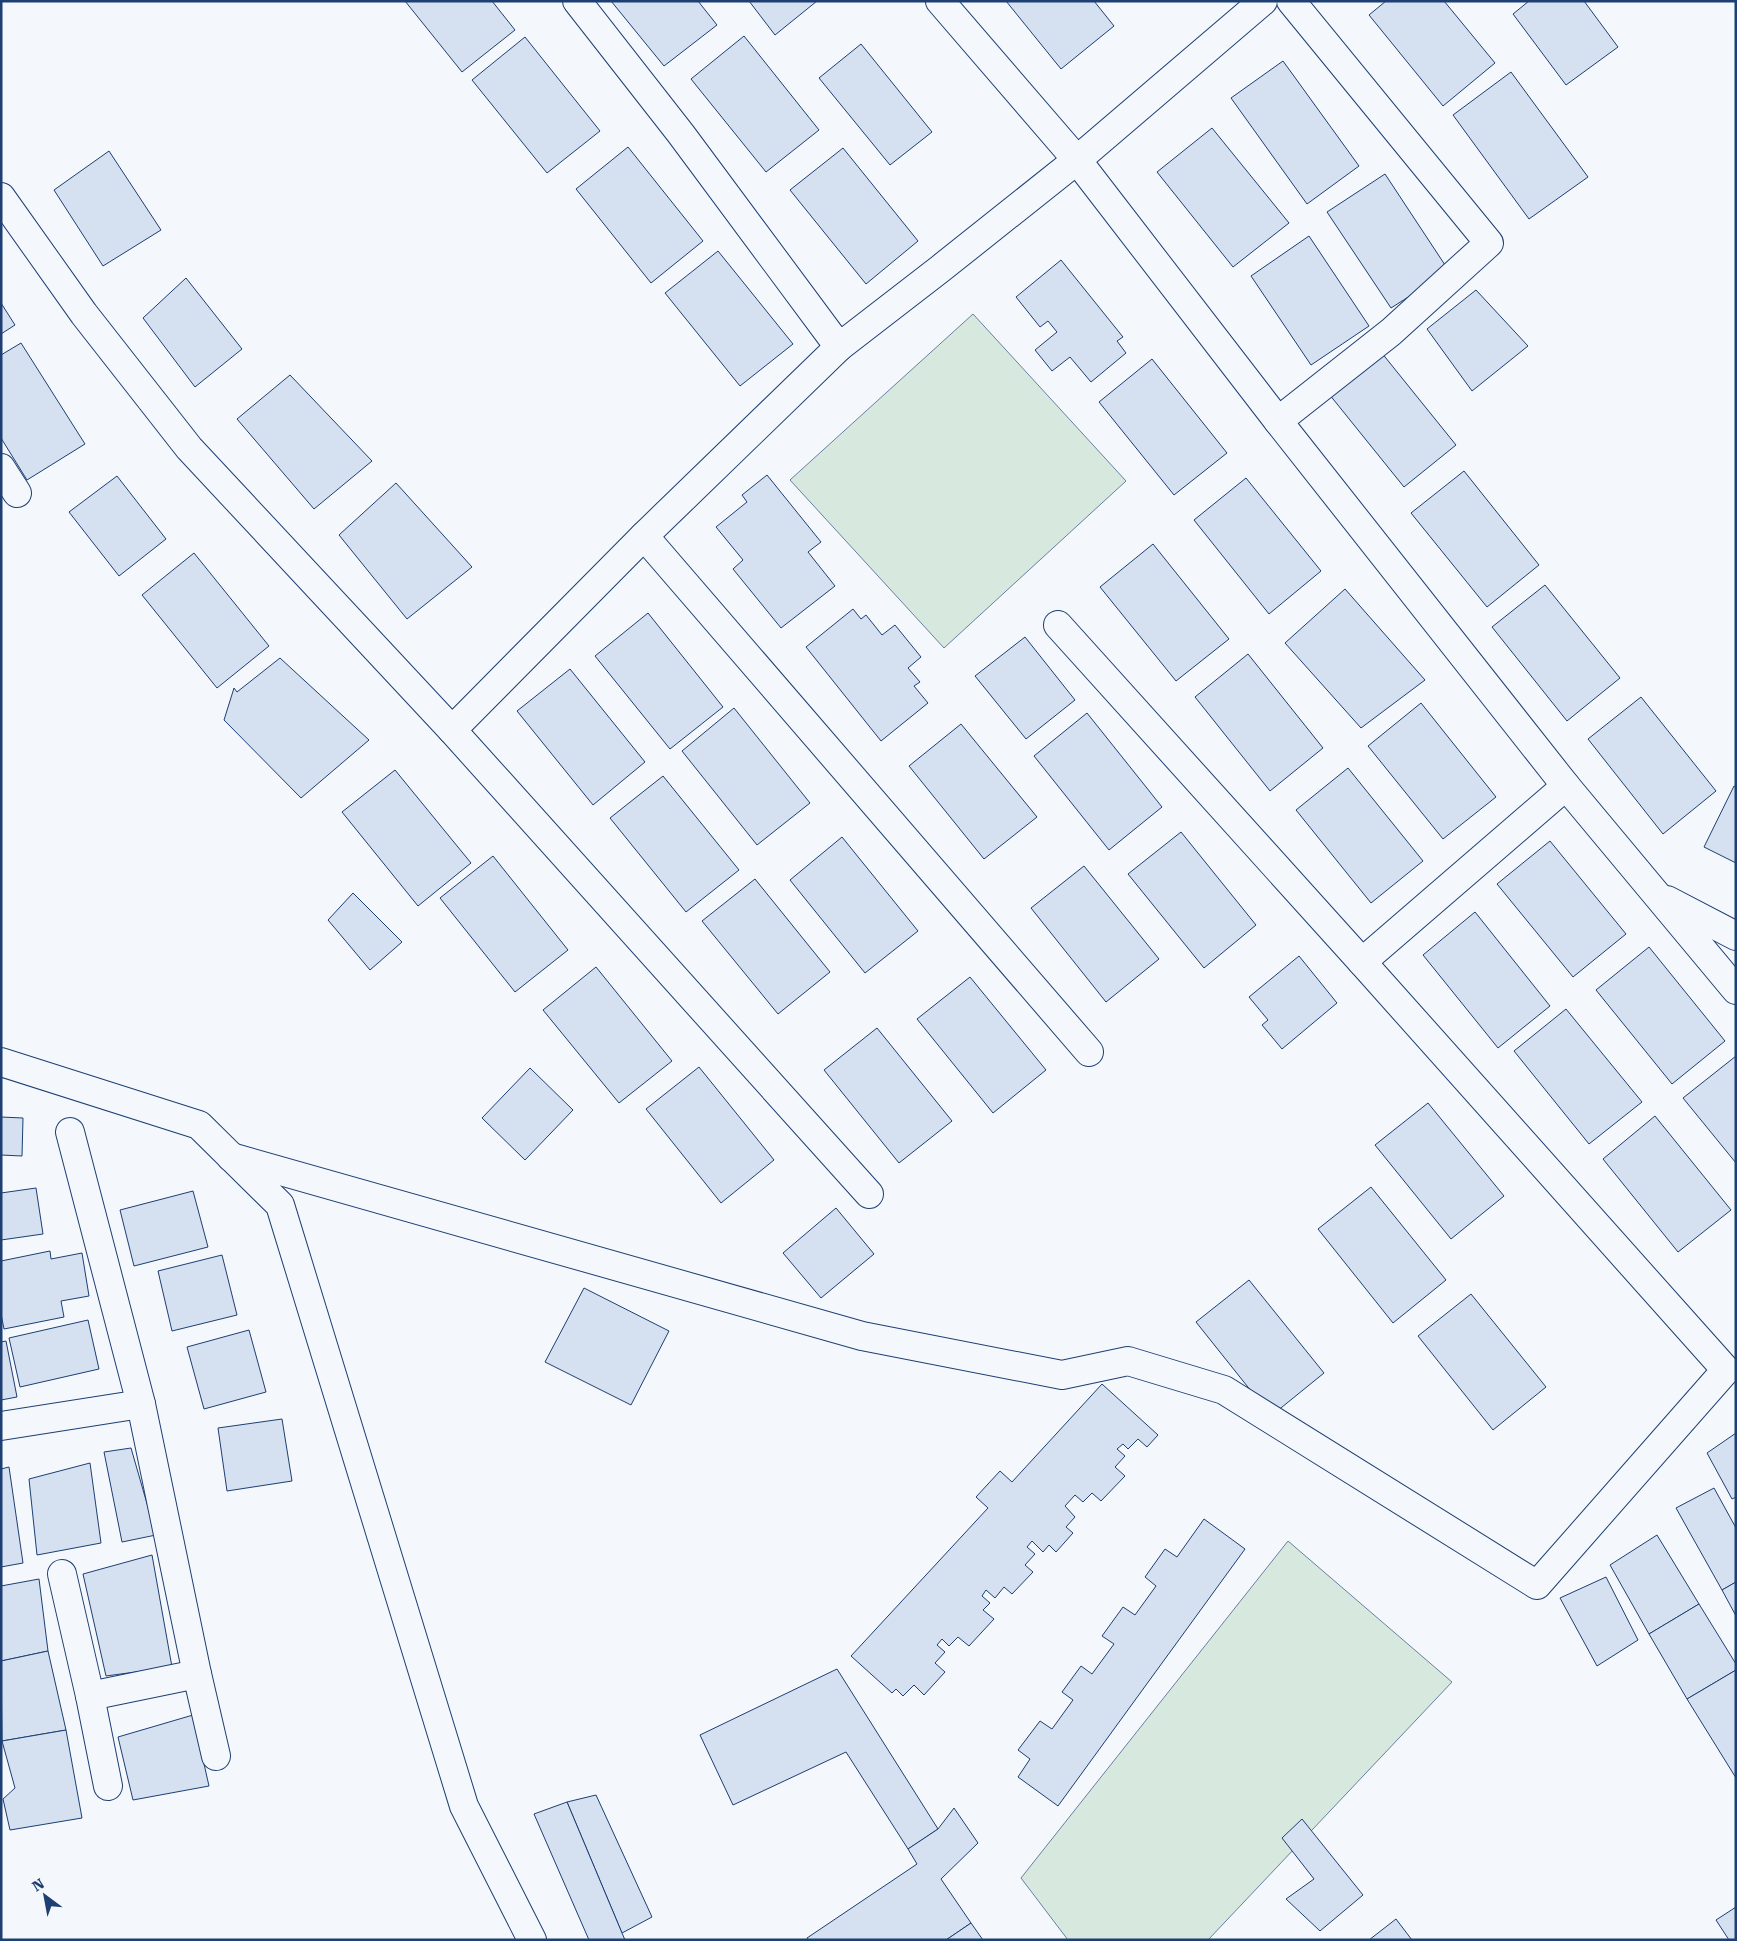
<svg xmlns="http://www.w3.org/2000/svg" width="1737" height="1941" viewBox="0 0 1737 1941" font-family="'Roboto Serif',serif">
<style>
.green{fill:#d7e8df;stroke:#687fa3}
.building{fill:#d5e0f0;stroke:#1d3f73}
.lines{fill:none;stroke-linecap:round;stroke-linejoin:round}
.minor-casing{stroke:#1d3f73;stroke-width:30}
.minor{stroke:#f4f7fb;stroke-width:28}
</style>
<rect width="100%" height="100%" fill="#f4f7fb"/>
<g class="green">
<path d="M973 314 1126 481 944 648 790 480Z"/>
<path d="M1288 1541 1452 1682 1208 1940H1068L1021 1878Z"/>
</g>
<g class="building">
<path d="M405 1H492L515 30 462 72Z"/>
<path d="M611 1H698L717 25 664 66Z"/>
<path d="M749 1H817L775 35Z"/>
<path d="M1006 1H1094L1114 26 1061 69Z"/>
<path d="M1386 1H1444L1495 63 1443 106 1369 15Z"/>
<path d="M1529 1H1584L1618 47 1566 85 1513 14Z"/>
<path d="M744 36 819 130 766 172 691 79Z"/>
<path d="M525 37 600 131 547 173 472 80Z"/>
<path d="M861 44 932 132 890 165 819 78Z"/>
<path d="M1283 61 1359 166 1307 204 1231 98Z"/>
<path d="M1511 72 1588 177 1529 219 1453 115Z"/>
<path d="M1212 128 1289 223 1233 267 1157 172Z"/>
<path d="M628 147 703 241 651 283 576 189Z"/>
<path d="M843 148 918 241 866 284 790 190Z"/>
<path d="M109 151 161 230 103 266 54 190Z"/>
<path d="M1385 174 1449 271 1391 308 1327 212Z"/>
<path d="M1309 236 1369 326 1311 365 1251 276Z"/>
<path d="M718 251 793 344 740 386 665 293Z"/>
<path d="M1061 260 1123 337 1117 341 1126 353 1091 382 1070 357 1052 371 1035 350 1057 332 1048 321 1040 327 1016 297Z"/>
<path d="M186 278 242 349 195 387 143 318Z"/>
<path d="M1476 290 1528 346 1472 391 1427 329Z"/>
<path d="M1 303 15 325 1 334Z"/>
<path d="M21 343 85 444 27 480 1 438V355Z"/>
<path d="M1381 352 1456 445 1404 487 1329 394Z"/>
<path d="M1152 359 1227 453 1174 495 1099 402Z"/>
<path d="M290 375 372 461 314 509 237 419Z"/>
<path d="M1464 471 1539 565 1487 607 1411 513Z"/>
<path d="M767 475 821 542 808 552 835 586 781 628 733 569 743 560 716 527 747 502 742 495Z"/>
<path d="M117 476 166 539 119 576 69 512Z"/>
<path d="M1246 478 1321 571 1269 614 1194 520Z"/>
<path d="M396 483 472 567 407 619 339 535Z"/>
<path d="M1153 544 1229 639 1176 681 1100 587Z"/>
<path d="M194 553 269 646 217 688 142 595Z"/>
<path d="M1545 585 1620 678 1567 721 1492 627Z"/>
<path d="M1345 589 1425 680 1361 728 1285 643Z"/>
<path d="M853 609 861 619 866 615 882 635 895 625 921 657 908 668 920 682 914 686 928 703 881 741 806 647Z"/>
<path d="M648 613 723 707 670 749 595 656Z"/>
<path d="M1025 637 1075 700 1026 739 975 676Z"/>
<path d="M1248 654 1323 748 1270 791 1195 697Z"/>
<path d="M280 658 369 740 301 798 224 720 234 688 237 692Z"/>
<path d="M570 669 645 762 593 805 517 711Z"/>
<path d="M1641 697 1716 791 1663 834 1588 739Z"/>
<path d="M1421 703 1496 797 1443 839 1368 746Z"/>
<path d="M734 708 810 803 757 845 682 751Z"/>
<path d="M1087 713 1162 807 1109 850 1034 756Z"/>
<path d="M961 724 1037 817 984 859 909 766Z"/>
<path d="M1348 768 1423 861 1371 903 1296 810Z"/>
<path d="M395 770 471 863 418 906 342 812Z"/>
<path d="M663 776 739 870 686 912 610 818Z"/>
<path d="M1734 786 1736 787V863L1704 847Z"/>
<path d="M1181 832 1256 925 1204 968 1128 874Z"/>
<path d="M842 837 918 931 865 973 790 880Z"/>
<path d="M1550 841 1626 934 1573 977 1497 884Z"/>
<path d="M493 856 568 950 515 992 440 898Z"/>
<path d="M1084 866 1159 959 1106 1002 1031 908Z"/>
<path d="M755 879 830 972 778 1014 702 921Z"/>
<path d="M353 893 402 942 370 970 328 920Z"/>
<path d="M1475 912 1550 1006 1498 1048 1423 955Z"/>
<path d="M1649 947 1725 1041 1672 1084 1596 990Z"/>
<path d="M1299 956 1337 1003 1282 1049 1262 1025 1268 1020 1249 997Z"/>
<path d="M596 967 672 1061 619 1103 543 1010Z"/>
<path d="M970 977 1046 1070 993 1113 917 1019Z"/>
<path d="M1566 1009 1642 1102 1589 1144 1514 1051Z"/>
<path d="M877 1028 952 1121 899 1163 824 1070Z"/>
<path d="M1736 1056V1163L1683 1098Z"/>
<path d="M699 1067 774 1160 721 1203 646 1109Z"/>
<path d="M530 1068 573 1110 525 1160 482 1118Z"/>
<path d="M1428 1103 1504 1196 1451 1239 1375 1145Z"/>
<path d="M1655 1116 1731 1210 1678 1252 1603 1159Z"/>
<path d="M1 1117 23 1118 22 1156 1 1155Z"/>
<path d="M1371 1187 1446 1280 1393 1323 1318 1229Z"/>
<path d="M36 1188 43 1234 1 1240V1193Z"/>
<path d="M193 1191 208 1247 134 1266 120 1210Z"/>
<path d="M836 1208 874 1254 821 1298 783 1253Z"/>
<path d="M50 1251 51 1259 82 1253 89 1296 61 1301 64 1317 4 1329 1 1314V1261Z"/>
<path d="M222 1255 237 1315 172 1331 158 1271Z"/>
<path d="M1249 1280 1324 1373 1271 1416 1196 1322Z"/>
<path d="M584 1288 669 1331 631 1405 545 1362Z"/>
<path d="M1471 1294 1546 1387 1493 1430 1418 1336Z"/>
<path d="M88 1320 99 1369 20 1387 9 1338Z"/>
<path d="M249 1330 266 1392 204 1409 187 1347Z"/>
<path d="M6 1341 17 1397 1 1400V1342Z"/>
<path d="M1102 1384 1158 1435 1147 1447 1138 1439 1128 1449 1123 1444 1117 1449 1125 1456 1115 1467 1125 1476 1101 1501 1092 1493 1083 1502 1075 1495 1065 1506 1075 1517 1066 1527 1073 1533 1056 1552 1049 1545 1043 1552 1032 1541 1027 1547 1035 1554 1025 1565 1033 1572 1012 1594 1004 1587 995 1598 986 1590 982 1596 990 1603 983 1610 994 1619 969 1646 958 1637 949 1646 942 1639 937 1645 945 1652 935 1663 945 1672 924 1695 914 1685 903 1696 896 1689 892 1693 851 1656 988 1508 976 1497 1000 1471 1012 1482Z"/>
<path d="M282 1419 292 1481 227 1491 218 1428Z"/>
<path d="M1736 1433V1497L1732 1499 1707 1453Z"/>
<path d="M131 1448 156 1535 122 1542 104 1452Z"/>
<path d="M90 1463 101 1543 37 1555 29 1479Z"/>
<path d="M9 1467 23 1563 1 1567V1469Z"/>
<path d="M1714 1488 1736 1528V1582L1722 1590 1676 1508Z"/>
<path d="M1204 1519 1245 1549 1058 1806 1018 1777 1030 1759 1018 1750 1040 1721 1052 1729 1073 1700 1062 1692 1081 1666 1092 1674 1114 1644 1102 1636 1123 1607 1135 1615 1156 1586 1145 1577 1165 1549 1177 1557Z"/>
<path d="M1657 1535 1699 1604 1649 1634 1610 1565Z"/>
<path d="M152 1555 172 1667 106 1676 83 1574Z"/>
<path d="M1606 1577 1638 1640 1597 1666 1560 1598Z"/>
<path d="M39 1579 48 1651 1 1661V1586Z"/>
<path d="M1736 1582V1616L1722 1590Z"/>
<path d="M1699 1604 1736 1664V1670L1687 1699 1649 1634Z"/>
<path d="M48 1651 66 1730 2 1741 1 1661Z"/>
<path d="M837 1669 938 1829 908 1849 846 1752 733 1805 700 1735Z"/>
<path d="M1736 1670V1778L1687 1699Z"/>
<path d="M193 1715 209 1786 133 1800 118 1737Z"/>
<path d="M66 1730 82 1818 10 1830 3 1799 15 1788 2 1741Z"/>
<path d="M596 1795 652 1917 622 1933 567 1802Z"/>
<path d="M567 1802 622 1933 625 1940H589L534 1814Z"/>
<path d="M954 1808 978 1843 941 1879 971 1923 946 1940H808L807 1938 917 1864 908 1849 938 1829Z"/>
<path d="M1302 1819 1363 1895 1320 1931 1286 1899 1314 1879 1282 1838Z"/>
<path d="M1736 1907V1940H1729L1716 1920Z"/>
<path d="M1396 1919 1412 1940H1369Z"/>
<path d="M971 1923 983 1940H946Z"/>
</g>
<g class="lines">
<defs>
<g id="minor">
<path d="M577 1 681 134 839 347 940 269 1077 160 1263 1"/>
<path d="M940 1 1077 160 1278 421 1566 786 1736 990"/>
<path d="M1 197 84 314 189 448 452 730 644 536 839 347"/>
<path d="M1278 421 1391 332 1489 243 1291 1"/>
<path d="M1 468 17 493"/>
<path d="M644 536 1089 1052"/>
<path d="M452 730 869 1194"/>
<path d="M1667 900 1736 936"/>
<path d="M1362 962 1566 786"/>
<path d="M1 1062 199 1125 280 1205 464 1806 532 1940"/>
<path d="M231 1157 862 1336 1062 1375 1128 1361 1224 1390 1537 1585 1726 1370 1362 962 1058 625"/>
<path d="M141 1404 197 1674 216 1756"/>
<path d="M1 1426 141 1404 70 1132"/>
<path d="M62 1574 90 1696 197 1674"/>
<path d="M90 1696 108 1786"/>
</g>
</defs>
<use href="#minor" class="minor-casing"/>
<use href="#minor" class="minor"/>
</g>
<rect width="1737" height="1941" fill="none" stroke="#1d3f73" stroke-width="5"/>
<g transform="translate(45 1896) rotate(328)" stroke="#f4f7fb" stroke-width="4" paint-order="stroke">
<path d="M0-4L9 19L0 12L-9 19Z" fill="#1d3f73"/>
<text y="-8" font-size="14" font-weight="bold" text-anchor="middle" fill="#1d3f73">N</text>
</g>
</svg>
